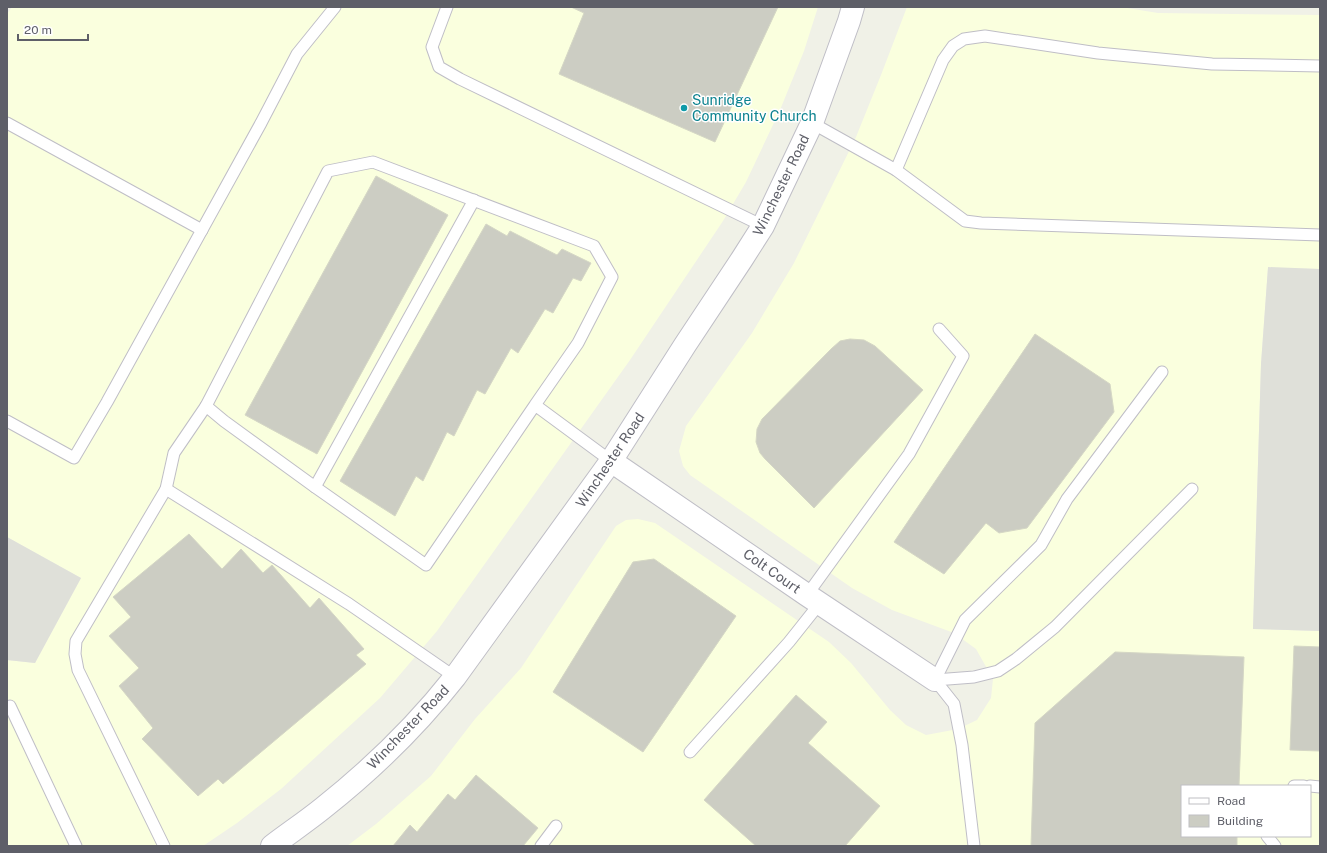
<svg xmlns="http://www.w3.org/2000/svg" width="1327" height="853" viewBox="0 0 1327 853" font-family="'Public Sans',sans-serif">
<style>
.commercial{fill:#faffde;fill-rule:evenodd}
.industrial{fill:#dfe0d9}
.building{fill:#cccdc3;stroke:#d5d7c5}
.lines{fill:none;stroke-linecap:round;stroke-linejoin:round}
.service-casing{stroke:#bfbec6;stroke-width:13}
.minor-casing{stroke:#bfbec6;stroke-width:24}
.tertiary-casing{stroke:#bfbec6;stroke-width:24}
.service{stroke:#fff;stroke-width:11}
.minor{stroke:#fff;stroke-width:22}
.tertiary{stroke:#fff;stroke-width:22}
.culture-dot{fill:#0f9aa8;stroke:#fff;stroke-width:1.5}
.labels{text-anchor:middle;stroke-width:3;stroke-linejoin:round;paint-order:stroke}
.culture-label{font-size:14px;fill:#0d838f;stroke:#fff;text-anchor:start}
.street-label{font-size:14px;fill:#5e5f68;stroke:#fff}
</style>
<rect width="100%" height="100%" fill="#f0f1e7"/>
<g class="commercial">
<path d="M12 7H818L804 51 780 110 746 182 723 221 630 360 437 631 380 698 281 789 237 823 203 846H7V660L35 663 81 578 7 537V14Z"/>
<path d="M907 7H1121L1158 13 1320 15V269L1268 268 1261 364 1253 629 1320 631V846H347L376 824 431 776 475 719 521 668 616 526 626 520 638 519 655 523 829 642 851 663 890 710 906 725 926 735 958 729 977 720 991 698 993 679 976 649 954 633 892 610 852 588 690 475 683 466 679 451 686 426 752 333 794 263 856 137 881 75ZM1182 786H1310V836H1182Z"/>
</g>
<g class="industrial">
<path d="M1268 267 1320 269V631L1253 629 1261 364Z"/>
<path d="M7 537 81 578 35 663 7 660Z"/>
</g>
<g class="building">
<path d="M571 7H778L715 142 559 74 584 13Z"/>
<path d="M376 176 448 215 317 454 245 415Z"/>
<path d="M486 224 507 236 510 231 557 255 562 249 591 263 581 281 573 278 553 313 545 309 518 353 511 348 485 394 477 390 454 436 447 432 423 481 416 476 395 516 340 481Z"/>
<path d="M1035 334 1110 384 1114 412 1027 528 999 533 986 523 944 574 894 542Z"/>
<path d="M850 339 864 340 875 346 923 390 814 508 765 459 760 453 756 442 757 429 762 419 831 349 840 341Z"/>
<path d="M189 534 222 569 241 549 263 573 272 565 310 608 319 598 364 649 356 655 366 664 223 784 218 779 198 796 142 739 153 728 119 686 139 668 109 636 131 617 113 597Z"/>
<path d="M654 559 736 616 643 752 553 692 633 562Z"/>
<path d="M1294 646 1320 647V751L1290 750Z"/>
<path d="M1115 652 1244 657 1239 786H1182V836H1237V846H1031L1035 723Z"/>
<path d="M796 695 827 722 808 743 880 806 845 846H756L704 800Z"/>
<path d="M476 775 538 828 523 846H393L410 825 417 832 448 794 455 800Z"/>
</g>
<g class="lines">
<defs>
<g id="service">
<path d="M447 7 432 47 439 67 460 79 763 226"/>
<path d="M7 123 202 230"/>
<path d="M812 123 896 170 965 221 981 223 1320 235"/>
<path d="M896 170 943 60 953 46 964 39 985 36 1098 53 1212 64 1320 66"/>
<path d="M535 405 578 343 612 277 594 246 373 162 328 171 206 406 224 421 315 487 426 565 535 405 611 461"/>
<path d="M7 421 74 458 107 402 261 123 297 54 335 7"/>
<path d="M315 487 474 200"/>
<path d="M166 489 174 453 206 406"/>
<path d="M807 595 909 454 963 356 939 329"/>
<path d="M935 680 965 620 1041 545 1067 499 1162 372"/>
<path d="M935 680 974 677 998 671 1016 659 1055 627 1192 489"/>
<path d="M935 680 954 704 962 745 974 846"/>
<path d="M10 706 76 846"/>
<path d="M690 752 789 642 820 603"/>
<path d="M1294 786H1304"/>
<path d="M1310 786 1320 787"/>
<path d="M1267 836 1275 846"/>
<path d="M164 846 78 670 75 654 76 641 166 489 349 604 455 677"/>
<path d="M541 846 556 826"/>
</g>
<path id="minor" d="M611 461 807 595 935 680"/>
<path id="tertiary" d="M272 846C289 833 307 821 323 808 371 770 418 724 455 677L611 461 685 345 742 259 763 226 812 123 849 21 853 7"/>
</defs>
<use href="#service" class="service-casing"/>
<use href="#minor" class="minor-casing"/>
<use href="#tertiary" class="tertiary-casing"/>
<use href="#service" class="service"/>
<use href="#minor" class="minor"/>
<use href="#tertiary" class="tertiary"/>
</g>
<circle class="culture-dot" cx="684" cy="108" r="4"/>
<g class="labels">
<g class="culture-label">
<text x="692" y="105">Sunridge<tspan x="692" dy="16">Community Church</tspan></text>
</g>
<g class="street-label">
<text transform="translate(781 185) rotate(-64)" y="5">Winchester Road</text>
<text transform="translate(610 460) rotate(-56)" y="5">Winchester Road</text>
<text transform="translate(772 571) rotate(35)" y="5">Colt Court</text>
<text transform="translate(408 727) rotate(-46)" y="5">Winchester Road</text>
</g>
</g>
<rect width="1327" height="853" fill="none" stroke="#5e5f68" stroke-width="16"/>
<rect x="1181" y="785" width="130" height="52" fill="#ffffff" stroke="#bfbfc3"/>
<rect x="1189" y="798" width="20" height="6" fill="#ffffff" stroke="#bfbfc3"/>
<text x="1217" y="805" font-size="12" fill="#5e5f68">Road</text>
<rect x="1189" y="815" width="20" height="12" fill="#cccdc3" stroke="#bfbfc3"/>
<text x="1217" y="825" font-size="12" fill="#5e5f68">Building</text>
<path d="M18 34v6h70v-6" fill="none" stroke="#5e5f68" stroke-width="2"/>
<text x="24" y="34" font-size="12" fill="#5e5f68" stroke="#ffffff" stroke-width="3" paint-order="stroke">20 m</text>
</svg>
